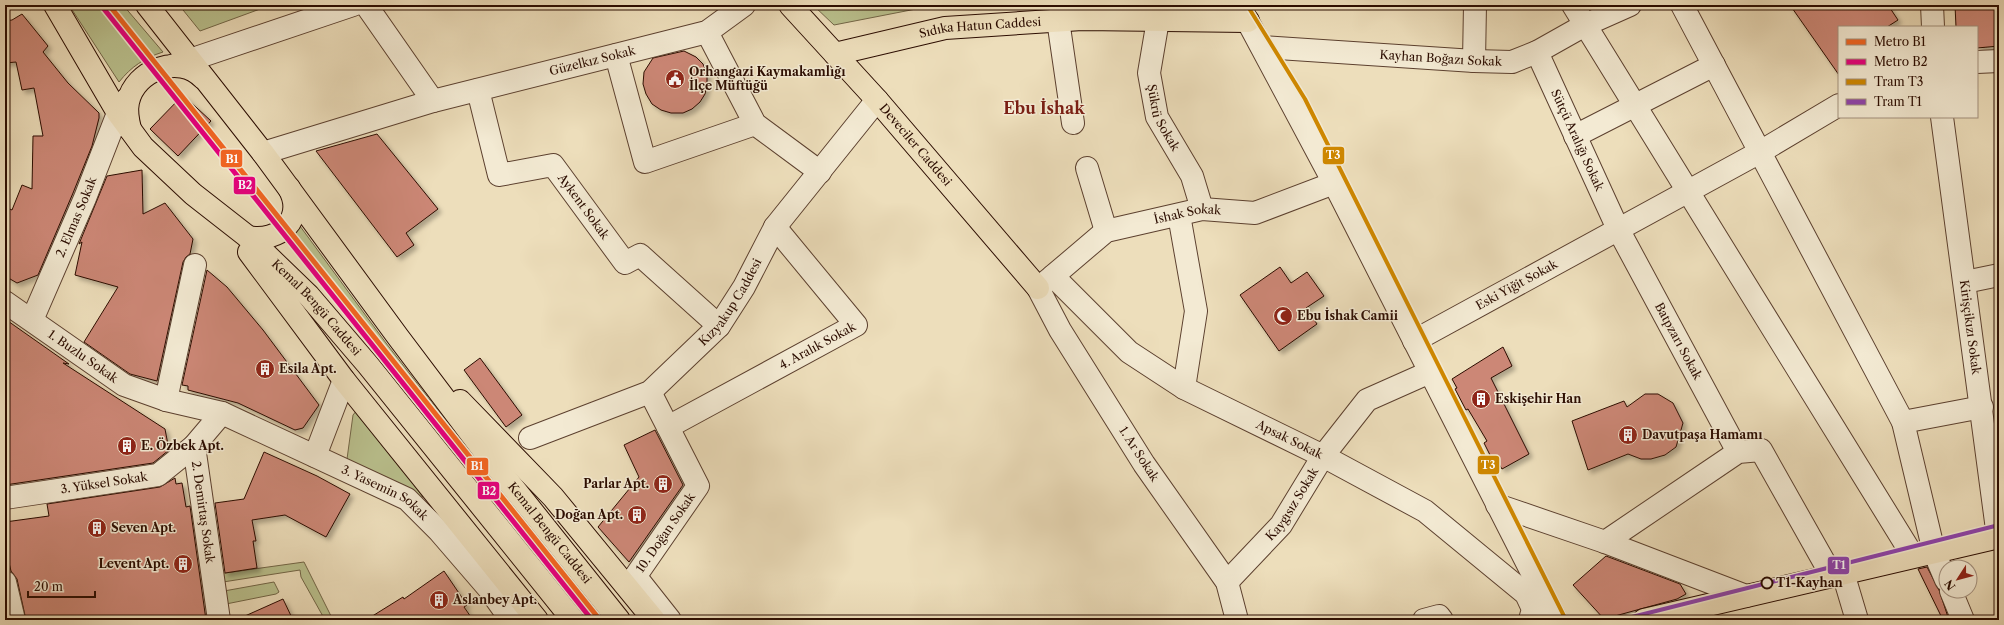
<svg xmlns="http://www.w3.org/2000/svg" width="2004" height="625" viewBox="0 0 2004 625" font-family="'Libre Caslon Text',serif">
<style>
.green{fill:#bac18e;stroke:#726647}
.building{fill:#cc8776;stroke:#2b0c00;filter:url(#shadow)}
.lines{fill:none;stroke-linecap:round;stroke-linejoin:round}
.minor-casing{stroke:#5c402f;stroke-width:24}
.major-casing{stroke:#2b0c00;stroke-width:24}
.minor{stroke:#f3ead3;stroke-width:22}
.major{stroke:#eddebb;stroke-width:22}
.tram-1-casing{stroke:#f3ead3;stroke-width:7}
.tram-2-casing{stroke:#f3ead3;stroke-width:7}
.tram-1{stroke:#ce8700;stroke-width:4}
.tram-2{stroke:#8e44ad;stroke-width:4}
.metro-1-casing{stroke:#f3ead3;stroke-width:8}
.metro-2-casing{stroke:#f3ead3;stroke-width:8}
.metro-1{stroke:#f26522;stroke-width:5}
.metro-2{stroke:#e5007d;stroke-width:5}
.stop-dot{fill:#f3ead3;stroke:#2b0c00;stroke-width:2}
.labels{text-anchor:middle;stroke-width:3;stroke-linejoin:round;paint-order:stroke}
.street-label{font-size:12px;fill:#2b0c00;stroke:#f3ead3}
.poi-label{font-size:12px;font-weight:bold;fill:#2b0c00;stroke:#f3ead3;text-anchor:start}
.stop-label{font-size:12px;font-weight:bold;fill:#2b0c00;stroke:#f3ead3;text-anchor:start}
.district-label{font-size:16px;font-weight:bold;fill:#7a1f14;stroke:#f3ead3}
.line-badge{stroke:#f3ead3;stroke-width:1.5}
.badge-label{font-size:11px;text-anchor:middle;font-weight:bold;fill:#fff}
</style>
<defs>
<filter id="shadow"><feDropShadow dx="3.5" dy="3.5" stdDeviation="2" flood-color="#0004"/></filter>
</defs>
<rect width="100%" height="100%" fill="#eddebb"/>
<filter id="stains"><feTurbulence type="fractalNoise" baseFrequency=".005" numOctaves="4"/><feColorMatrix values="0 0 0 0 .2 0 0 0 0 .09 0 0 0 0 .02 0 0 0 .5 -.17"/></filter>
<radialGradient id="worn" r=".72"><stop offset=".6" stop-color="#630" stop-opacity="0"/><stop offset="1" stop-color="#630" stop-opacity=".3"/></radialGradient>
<g class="green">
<path d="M69 5H123L163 52C144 58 131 67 119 82Z"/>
<path d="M179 5H271L200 31Z"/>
<path d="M813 5H916V9L834 25Z"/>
<path d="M297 222 386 343 557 565 551 570 488 491 330 285 279 236Z"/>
<path d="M357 410 360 412 423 497H419L347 459 353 415Z"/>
<path d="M304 562 333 620H325L301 577 300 570 223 582 218 574Z"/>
<path d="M274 582 279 592 276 594 226 604 224 591Z"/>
</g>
<g class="building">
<path d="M1790 5H1888L1898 20 1887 27H1839V75Z"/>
<path d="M1955 5H1999V46L1977 48V27H1956Z"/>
<path d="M22 14 48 46 43 52 68 83 99 113V118L92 146 73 193 38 275 17 283 5 276V207L12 210 22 185 32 189 33 136H43L34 88 22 90 16 62 5 63V21L12 20Z"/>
<path d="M684 51 696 57 703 64 707 73V84L705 94 700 102 692 109 683 113H671L661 110 652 104 646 94 643 84 644 72 653 58Z"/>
<path d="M183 95 211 121 178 156 150 129Z"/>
<path d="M377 134 438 209 406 233 414 245 397 257 316 151Z"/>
<path d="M142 170 143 214 165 203 193 239 190 254 186 257 183 262 157 381 130 374 84 342 118 287 75 275 82 242 79 244 107 176Z"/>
<path d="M1280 267 1291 283 1307 272 1324 296 1306 308 1317 324 1279 351 1240 295Z"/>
<path d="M207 270 227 287 263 330 319 405 303 428 295 430 238 403 188 390V386L182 385Z"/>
<path d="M5 319 69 364 63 363 165 429 169 450 153 463 5 485Z"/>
<path d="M1503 347 1512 366 1491 378 1529 454 1502 469 1496 459 1493 461 1484 443 1487 441 1468 409 1466 410 1455 389 1457 388 1452 379Z"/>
<path d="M480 358 522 415 506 427 464 370Z"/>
<path d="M1645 394H1658L1673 403 1683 423 1676 447 1665 455 1651 459H1641L1628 454 1588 470 1572 421 1624 401 1627 407Z"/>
<path d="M655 430 683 485 629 562 598 527 639 477 624 445Z"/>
<path d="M264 452 317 476 350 494 326 537 285 515 252 520 256 541H253L257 568 225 573 215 503 244 499Z"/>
<path d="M175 478 176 484 182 483 186 507 190 506 206 620H26L17 579 11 571 5 546V522L49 516 47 504 160 487Z"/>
<path d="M1606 556 1680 584 1686 594 1677 599 1604 619 1573 585Z"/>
<path d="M1927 567 1939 590 1949 620H1943L1918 569Z"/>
<path d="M444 571 467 605 464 607 473 620H366L403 597 404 599Z"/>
<path d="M283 599 293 620H236Z"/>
</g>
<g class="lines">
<defs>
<g id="minor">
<path d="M366 5 433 101"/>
<path d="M1239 5 1334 183 1556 620"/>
<path d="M1573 5 1913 556"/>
<path d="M1682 5 1903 422 1934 552 1946 580"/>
<path d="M1932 5 1933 27"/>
<path d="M1058 20 1073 123"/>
<path id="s1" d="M1158 20 1149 73 1157 117 1192 176 1202 209"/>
<path d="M707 32 755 124 820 172"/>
<path id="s2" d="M1262 47 1474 61 1512 62 1537 52 1585 25 1630 5"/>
<path id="s3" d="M1537 52 1618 229 1738 452"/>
<path d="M616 55 645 162 755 124"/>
<path d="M1474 61 1475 5"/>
<path d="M1977 62 1999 61"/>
<path d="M172 66 353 5"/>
<path id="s4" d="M478 90 499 175 553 165 625 263 640 255 719 326"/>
<path id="s5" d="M1942 117 1998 537"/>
<path d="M1575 136 1714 65"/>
<path id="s6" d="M263 153 433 101 707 32 744 5"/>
<path d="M1087 168 1106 231"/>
<path d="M1179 215 1196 311 1184 388"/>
<path id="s7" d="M1053 276 1106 231 1202 209 1255 213 1334 183"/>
<path d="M1965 282 1999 275"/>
<path id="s8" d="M5 302 124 385 166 400 222 413 407 499 439 531 489 589 511 620"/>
<path id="s9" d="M32 320 85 198 118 113 127 99"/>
<path id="s10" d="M1414 341 1760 152 1839 105"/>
<path d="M166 400 195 265"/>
<path d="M1903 422 1982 407"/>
<path id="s11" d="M668 427 856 325 775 227"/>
<path id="s12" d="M530 438 650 392 719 326 744 287 775 227 877 100"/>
<path d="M315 456 344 380"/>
<path id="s13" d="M5 498 158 475 194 446"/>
<path d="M1497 505 1605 542 1746 596"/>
<path d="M1605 542 1738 452 1761 450 1832 576"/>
<path d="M1843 573 1857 620"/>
<path d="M636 577 670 620"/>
<path d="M5 582 14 620"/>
<path id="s14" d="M1227 582 1281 525 1323 456 1367 400 1430 372"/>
<path id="s15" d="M628 587 698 486 650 392"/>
<path d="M1951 591 1963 620"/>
<path d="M219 620 194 446 222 413"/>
<path id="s16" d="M1237 620 1227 582 1144 464 1060 330 1038 288 1053 276 1129 352 1184 388 1323 456 1425 511 1526 594 1533 609 1530 620"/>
<path d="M1424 620 1439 616 1442 620"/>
</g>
<g id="major">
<path id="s17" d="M55 5 118 113 143 147 193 194 248 237 309 296 368 365 573 620"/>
<path id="s18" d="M147 5 263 153 398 337 484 451 619 620"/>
<path id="s19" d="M790 5 877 100 1038 288"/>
<path id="s20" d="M835 54 945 28 1082 19 1248 21"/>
<path d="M130 129C128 121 126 111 128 102 135 70 179 53 203 78"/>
<path d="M248 237C279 243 306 219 289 188"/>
<path d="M249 252 344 380 537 620"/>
<path d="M460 401 553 497 654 620"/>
<path d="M1644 620 1999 537"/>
</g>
</defs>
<use href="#minor" class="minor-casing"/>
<use href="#major" class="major-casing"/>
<use href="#minor" class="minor"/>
<use href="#major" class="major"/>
<defs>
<path id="tram-1" d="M1247 5 1305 99 1566 620"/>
<path id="tram-2" d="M1620 620 1999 525"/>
</defs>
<use href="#tram-1" class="tram-1-casing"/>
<use href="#tram-2" class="tram-2-casing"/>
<use href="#tram-1" class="tram-1"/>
<use href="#tram-2" class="tram-2"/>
<defs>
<path id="metro-1" d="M109 5 600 620"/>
<path id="metro-2" d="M104 9 592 620"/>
</defs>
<use href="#metro-1" class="metro-1-casing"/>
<use href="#metro-2" class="metro-2-casing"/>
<use href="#metro-1" class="metro-1"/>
<use href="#metro-2" class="metro-2"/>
</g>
<defs>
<symbol id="civic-disc" viewBox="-11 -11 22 22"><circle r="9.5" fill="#8f2418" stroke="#f3ead3"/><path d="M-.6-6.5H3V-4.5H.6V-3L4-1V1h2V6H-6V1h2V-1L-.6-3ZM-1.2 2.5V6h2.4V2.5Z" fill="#fff"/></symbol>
<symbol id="mosque-disc" viewBox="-11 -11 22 22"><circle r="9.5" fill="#8f2418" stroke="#f3ead3"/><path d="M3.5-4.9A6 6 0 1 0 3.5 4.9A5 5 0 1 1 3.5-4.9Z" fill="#fff"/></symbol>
<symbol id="building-disc" viewBox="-11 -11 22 22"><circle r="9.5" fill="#8f2418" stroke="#f3ead3"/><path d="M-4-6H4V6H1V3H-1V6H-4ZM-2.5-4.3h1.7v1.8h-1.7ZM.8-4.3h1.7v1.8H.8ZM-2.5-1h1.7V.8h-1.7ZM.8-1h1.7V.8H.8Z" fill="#fff"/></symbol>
</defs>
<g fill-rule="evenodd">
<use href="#civic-disc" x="664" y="68" width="22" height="22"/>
<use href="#mosque-disc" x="1272" y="305" width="22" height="22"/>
<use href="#building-disc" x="254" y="358" width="22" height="22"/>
<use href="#building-disc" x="1470" y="388" width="22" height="22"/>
<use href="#building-disc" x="1617" y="424" width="22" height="22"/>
<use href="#building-disc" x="116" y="435" width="22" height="22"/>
<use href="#building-disc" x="652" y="473" width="22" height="22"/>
<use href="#building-disc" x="626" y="504" width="22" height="22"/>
<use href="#building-disc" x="86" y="517" width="22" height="22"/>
<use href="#building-disc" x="172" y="553" width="22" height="22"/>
<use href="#building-disc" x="428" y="589" width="22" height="22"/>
</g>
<circle class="stop-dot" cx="1767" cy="583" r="5.5"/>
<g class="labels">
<g class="street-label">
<text dy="4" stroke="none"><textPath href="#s20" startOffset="148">Sıdıka Hatun Caddesi</textPath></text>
<text dy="4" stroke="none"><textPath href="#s2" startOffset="179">Kayhan Boğazı Sokak</textPath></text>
<text dy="4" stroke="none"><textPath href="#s6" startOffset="342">Güzelkız Sokak</textPath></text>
<text dy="4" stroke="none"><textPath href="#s1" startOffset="101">Şükrü Sokak</textPath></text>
<text dy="4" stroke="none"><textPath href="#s3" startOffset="97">Sütçü Aralığı Sokak</textPath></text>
<text dy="4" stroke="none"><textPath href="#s19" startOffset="188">Deveciler Caddesi</textPath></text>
<text dy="4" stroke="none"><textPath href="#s4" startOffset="194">Aykent Sokak</textPath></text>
<text dy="4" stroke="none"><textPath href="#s7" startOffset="153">İshak Sokak</textPath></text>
<text dy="4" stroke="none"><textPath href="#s9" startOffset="112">2. Elmas Sokak</textPath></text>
<text dy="4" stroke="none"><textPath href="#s10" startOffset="117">Eski Yiğit Sokak</textPath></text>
<text dy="4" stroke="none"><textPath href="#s12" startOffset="250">Kızyakup Caddesi</textPath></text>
<text dy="4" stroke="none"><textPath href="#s17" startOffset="404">Kemal Bengü Caddesi</textPath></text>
<text dy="4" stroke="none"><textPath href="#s5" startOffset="212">Kirişçikızı Sokak</textPath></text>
<text dy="4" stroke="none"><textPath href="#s3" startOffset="322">Batpzarı Sokak</textPath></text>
<text dy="4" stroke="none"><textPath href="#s11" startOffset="170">4. Aralık Sokak</textPath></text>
<text dy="4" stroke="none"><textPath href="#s8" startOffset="95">1. Buzlu Sokak</textPath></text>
<text dy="4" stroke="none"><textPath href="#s16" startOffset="699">Apsak Sokak</textPath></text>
<text transform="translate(1139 454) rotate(57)" y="4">1. Ar Sokak</text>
<text dy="4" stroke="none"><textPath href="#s13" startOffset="100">3. Yüksel Sokak</textPath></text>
<text dy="4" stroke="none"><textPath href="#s8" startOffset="429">3. Yasemin Sokak</textPath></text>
<text dy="4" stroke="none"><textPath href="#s14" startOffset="102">Kaygısız Sokak</textPath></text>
<text transform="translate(203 512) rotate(82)" y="4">2. Demirtaş Sokak</text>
<text dy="4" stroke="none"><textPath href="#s18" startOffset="664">Kemal Bengü Caddesi</textPath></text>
<text dy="4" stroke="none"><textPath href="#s15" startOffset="66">10. Doğan Sokak</textPath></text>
</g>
<g class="poi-label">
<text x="689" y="76">Orhangazi Kaymakamlığı<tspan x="689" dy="14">İlçe Müftüğü</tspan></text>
<text x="1297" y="320">Ebu İshak Camii</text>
<text x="279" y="373">Esila Apt.</text>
<text x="1495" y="403">Eskişehir Han</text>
<text x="1642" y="439">Davutpaşa Hamamı</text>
<text x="141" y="450">E. Özbek Apt.</text>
<text x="649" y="488" text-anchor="end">Parlar Apt.</text>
<text x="623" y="519" text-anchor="end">Doğan Apt.</text>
<text x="111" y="532">Seven Apt.</text>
<text x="169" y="568" text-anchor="end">Levent Apt.</text>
<text x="453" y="604">Aslanbey Apt.</text>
</g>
<g class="stop-label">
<text x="1776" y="587">T1-Kayhan</text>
</g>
<g class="district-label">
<text x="1044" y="114">Ebu İshak</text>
</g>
</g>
<g class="line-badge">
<rect x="1322" y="146" width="23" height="19" rx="4" fill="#ce8700"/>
<rect x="220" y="149" width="23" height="19" rx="4" fill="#f26522"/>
<rect x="233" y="176" width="23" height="19" rx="4" fill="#e5007d"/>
<rect x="1477" y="455" width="23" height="20" rx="4" fill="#ce8700"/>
<rect x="466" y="457" width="23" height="19" rx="4" fill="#f26522"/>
<rect x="477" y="481" width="23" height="19" rx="4" fill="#e5007d"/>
<rect x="1827" y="556" width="23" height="19" rx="4" fill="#8e44ad"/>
</g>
<g class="badge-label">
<text x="1333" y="159">T3</text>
<text x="232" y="163">B1</text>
<text x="245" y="189">B2</text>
<text x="1488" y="469">T3</text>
<text x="477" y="470">B1</text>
<text x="489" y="495">B2</text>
<text x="1839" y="569">T1</text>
</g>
<rect width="2004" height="625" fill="none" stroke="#eddebb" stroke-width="20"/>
<rect x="6" y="6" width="1992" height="613" fill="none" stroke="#2b0c00" stroke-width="2"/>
<rect x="10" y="10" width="1984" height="605" fill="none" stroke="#2b0c00"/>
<rect x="1838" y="26" width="140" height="92" fill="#f3ead3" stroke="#a3917f"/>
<rect x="1846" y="39" width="20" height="6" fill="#f26522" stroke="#a3917f"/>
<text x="1874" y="46" font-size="12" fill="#2b0c00">Metro B1</text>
<rect x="1846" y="59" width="20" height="6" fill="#e5007d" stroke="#a3917f"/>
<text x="1874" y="66" font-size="12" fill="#2b0c00">Metro B2</text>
<rect x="1846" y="79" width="20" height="6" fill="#ce8700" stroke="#a3917f"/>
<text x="1874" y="86" font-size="12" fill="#2b0c00">Tram T3</text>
<rect x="1846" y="99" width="20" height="6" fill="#8e44ad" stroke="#a3917f"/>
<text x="1874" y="106" font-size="12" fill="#2b0c00">Tram T1</text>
<g transform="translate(1958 579) rotate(234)"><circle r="19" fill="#f3ead3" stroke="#a3917f"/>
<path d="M0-3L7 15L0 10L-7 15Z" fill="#8f2418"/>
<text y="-6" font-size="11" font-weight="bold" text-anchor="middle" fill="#2b0c00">N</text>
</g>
<path d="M28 591v6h67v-6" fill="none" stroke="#2b0c00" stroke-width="2"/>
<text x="34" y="591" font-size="12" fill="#2b0c00" stroke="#f3ead3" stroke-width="3" paint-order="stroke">20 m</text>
<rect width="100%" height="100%" filter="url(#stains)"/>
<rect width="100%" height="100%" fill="url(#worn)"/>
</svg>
